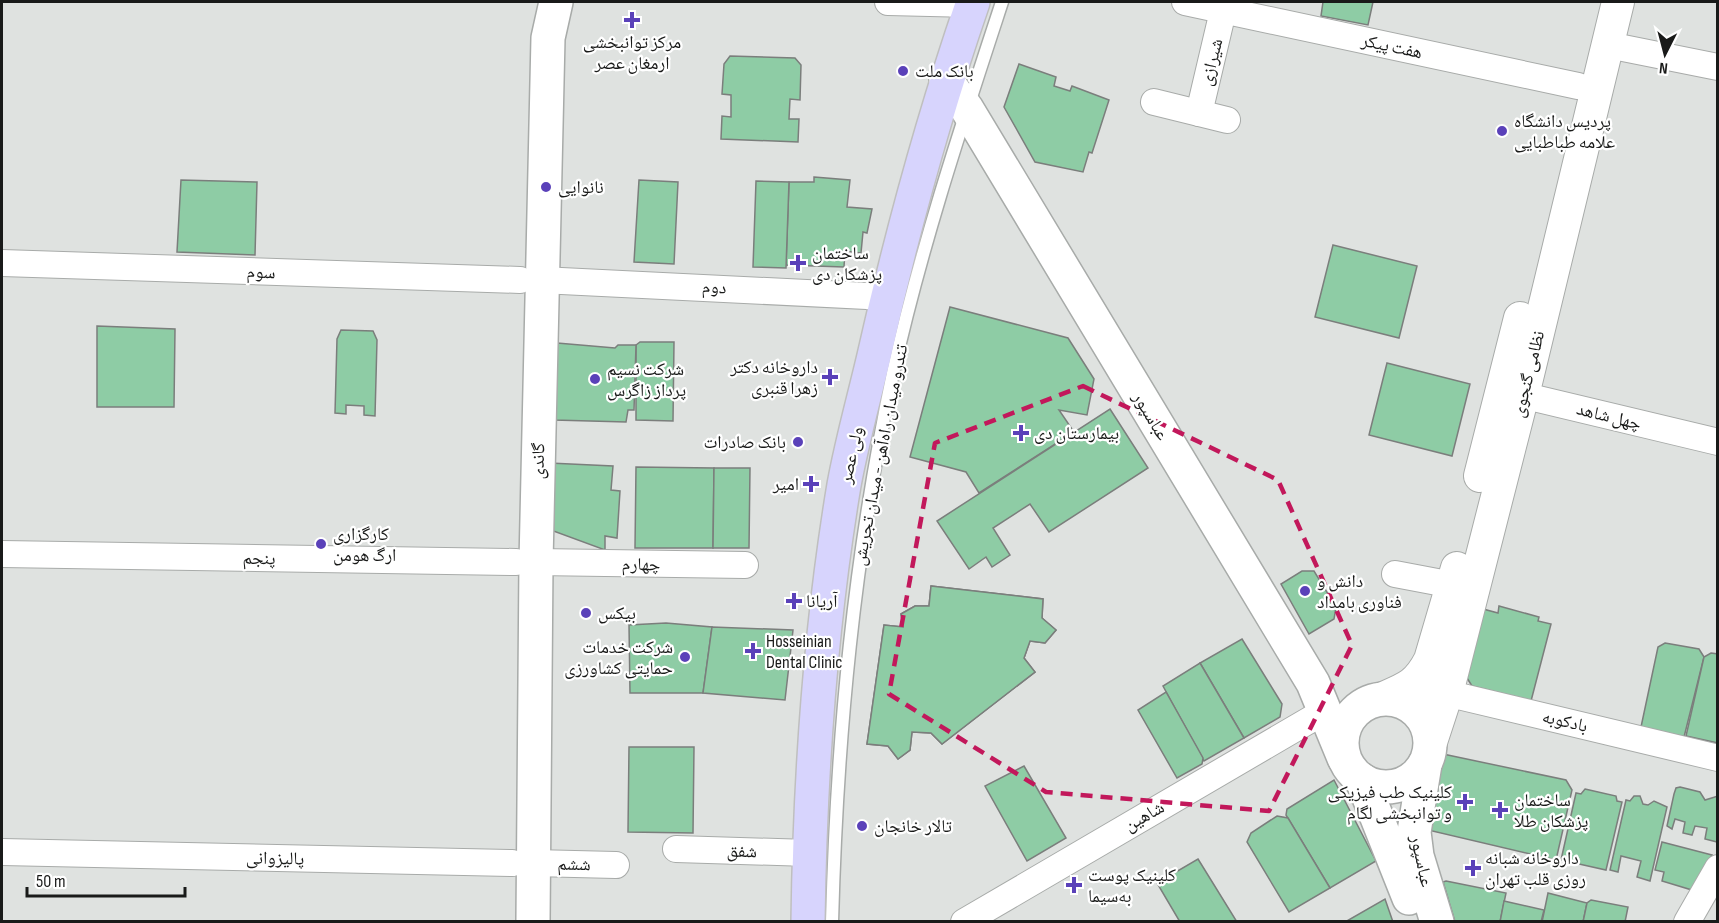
<svg xmlns="http://www.w3.org/2000/svg" width="1719" height="923" viewBox="0 0 1719 923" font-family="'Sofia Sans Condensed','Noto Naskh Arabic',sans-serif">
<style>
.building{fill:#8ecca5;stroke:#7b7e7c;stroke-width:1.5;fill-rule:evenodd}
.lines{fill:none;stroke-linecap:round;stroke-linejoin:round}
.service-casing{stroke:#a8aba9;stroke-width:15}
.minor-casing{stroke:#a8aba9;stroke-width:28}
.tertiary-casing{stroke:#a8aba9;stroke-width:34}
.secondary-casing{stroke:#a8aba9;stroke-width:36}
.primary-casing{stroke:#bfbfbf;stroke-width:36}
.service{stroke:#fff;stroke-width:12}
.minor{stroke:#fff;stroke-width:26}
.tertiary{stroke:#fff;stroke-width:32}
.secondary{stroke:#fff;stroke-width:33}
.primary{stroke:#d7d4fd;stroke-width:33}
.marked{fill:none;stroke:#c2185b;stroke-width:4.5;stroke-dasharray:12 8;stroke-linejoin:round}
.poi-dot{fill:#5a41b9;stroke:#fff;stroke-width:2}
.labels{text-anchor:middle;stroke-width:4.5;stroke-linejoin:round;paint-order:stroke}
.poi-label{font-size:18px;fill:#191a19;stroke:#fff;text-anchor:start}
.street-label{font-size:18px;fill:#191a19;stroke:#fff}
</style>
<rect width="100%" height="100%" fill="#dfe2e0"/>
<g class="building">
<path d="M1323 2H1373L1368 25 1321 16Z"/>
<path d="M730 56 795 58 801 65 800 100 790 99 789 119H799L798 142 721 139 722 116 731 117V95L722 94 724 64Z"/>
<path d="M1019 64 1056 77 1054 86 1070 91 1072 86 1109 100 1092 153 1089 152 1083 172 1035 162 1004 107Z"/>
<path d="M814 177 850 180 847 207 872 209 867 233 863 232 861 253 845 251 844 267 786 265 789 182H814Z"/>
<path d="M181 180 257 182 255 255 177 252Z"/>
<path d="M639 180 678 182 674 264 634 262Z"/>
<path d="M756 181 789 182 786 268 753 267Z"/>
<path d="M1333 245 1417 266 1399 338 1315 317Z"/>
<path d="M950 307 1068 338 1094 379 1087 415 1059 410 1074 432 979 493 966 472 910 457Z"/>
<path d="M97 326 175 329 174 407H97Z"/>
<path d="M341 330 373 331 377 340 375 416 364 415V406L346 405V414L335 413 337 339Z"/>
<path d="M640 342H674L673 421 636 420V345Z"/>
<path d="M557 343 615 348 618 345H636L634 410H628L626 422 554 420Z"/>
<path d="M1387 363 1470 384 1452 456 1369 435Z"/>
<path d="M1110 409 1148 468 1049 532 1030 504 993 528 1010 555 992 567 986 557 969 569 937 521Z"/>
<path d="M549 463 613 466 611 490 620 491 617 538 605 536V550L548 529Z"/>
<path d="M636 467 714 468 713 548H635Z"/>
<path d="M714 468H750L749 548H713Z"/>
<path d="M1302 571H1314L1336 607 1334 619 1309 634 1281 584Z"/>
<path d="M931 586 1043 599 1042 618 1056 630 1045 643 1030 641 1024 658 1035 672 942 744 931 733 912 732 910 750 898 759 888 746 867 744 884 625 903 627 901 614 915 606H929ZM954 631 966 634V642L988 644 989 637 1012 640 978 671 968 660 949 676 957 687 912 721V691L928 694 931 670H919L924 632 952 635Z"/>
<path d="M931 586 1043 599 1042 618 1056 630 1045 643 1030 641 1024 658 1035 672 942 744 931 733 912 732 910 750 898 759 888 746 867 744 884 625 903 627 901 614 915 606H929Z"/>
<path d="M1499 606 1539 617 1538 621 1551 624 1531 701 1472 686 1467 678 1483 609 1498 613Z"/>
<path d="M666 623 712 627 703 693H630L629 625Z"/>
<path d="M712 627 793 630 785 700 703 693Z"/>
<path d="M1242 639 1282 704 1280 717 1244 738 1200 663Z"/>
<path d="M1665 643 1699 649 1704 657 1684 737 1641 727 1658 647Z"/>
<path d="M1711 653 1718 654V743L1686 736 1704 657Z"/>
<path d="M1200 663 1244 738 1204 761 1163 686Z"/>
<path d="M1166 692 1203 758 1202 764 1177 778 1138 710Z"/>
<path d="M629 747H694L693 833 628 832Z"/>
<path d="M1443 754 1566 780 1572 790 1556 860 1428 830Z"/>
<path d="M1024 766 1066 838 1027 861 985 786Z"/>
<path d="M1334 780 1376 861 1330 888 1286 815 1287 809Z"/>
<path d="M1680 787 1700 792 1705 800 1718 796 1717 842 1705 839 1707 828 1695 826 1692 835 1683 833 1685 822 1675 819 1672 829 1667 826 1674 794 1676 788Z"/>
<path d="M1585 789 1616 796 1617 801 1622 802 1606 870 1561 860 1576 793 1581 794Z"/>
<path d="M1634 796H1640L1643 804 1648 805 1654 801 1667 807 1650 881 1637 877 1641 861 1621 856 1618 872 1610 870 1626 800 1630 801Z"/>
<path d="M1277 816 1288 818 1330 888 1289 912 1247 842 1251 833Z"/>
<path d="M1662 842 1712 855 1692 890 1662 881 1664 872 1655 870Z"/>
<path d="M1198 859 1237 922H1180L1157 883Z"/>
<path d="M1446 881 1506 893 1500 922H1455L1443 882Z"/>
<path d="M1548 893 1587 903 1583 922H1542Z"/>
<path d="M1385 899 1393 922H1345Z"/>
<path d="M1591 900 1628 907 1625 922H1583L1587 903Z"/>
<path d="M1504 901 1544 910 1541 922H1500Z"/>
</g>
<g class="lines">
<defs>
<path id="service" d="M832 922C837 734 854 557 893 373 921 247 962 124 1002 2"/>
<g id="minor">
<path d="M888 2 972 4"/>
<path d="M1185 2 1578 86"/>
<path d="M1608 45 1718 67"/>
<path d="M1154 102 1227 120"/>
<path d="M1199 113 1223 11"/>
<path d="M2 263 520 280"/>
<path d="M541 280 887 297"/>
<path d="M1505 391 1718 442"/>
<path d="M2 554 516 562"/>
<path d="M536 562 745 565"/>
<path d="M1395 574 1453 585"/>
<path d="M1412 685 1718 758"/>
<path d="M676 849 809 853"/>
<path d="M2 852 512 863"/>
<path d="M533 863 616 865"/>
<path d="M964 922 1325 711"/>
<path d="M1687 922 1718 868"/>
</g>
<g id="tertiary">
<path d="M1480 476 1520 318"/>
<path d="M1381 699C1407 688 1417 685 1430 660L1457 568"/>
<path d="M1430 745 1447 693 1523 395 1618 2"/>
</g>
<g id="secondary">
<path d="M946 80 967 109 1313 683 1344 758"/>
<circle cx="1386" cy="743" r="44"/>
<path d="M1425 764 1414 832 1417 856 1437 922"/>
<path d="M1362 780 1409 898"/>
<path d="M533 922 536 562 548 38 556 2"/>
</g>
<path id="primary" d="M808 922C810 775 820 629 844 485 852 441 864 399 874 356 901 236 933 118 973 2"/>
</defs>
<use href="#service" class="service-casing"/>
<use href="#minor" class="minor-casing"/>
<use href="#tertiary" class="tertiary-casing"/>
<use href="#secondary" class="secondary-casing"/>
<use href="#primary" class="primary-casing"/>
<use href="#service" class="service"/>
<use href="#minor" class="minor"/>
<use href="#tertiary" class="tertiary"/>
<use href="#secondary" class="secondary"/>
<use href="#primary" class="primary"/>
</g>
<path class="marked" d="M1083 386 1278 480 1352 645 1269 811 1046 792 889 694 935 443Z"/>
<g class="poi-dot">
<path d="M629 11h6v6h6v6h-6v6h-6v-6h-6v-6h6z"/>
<circle cx="903" cy="71" r="6"/>
<circle cx="1502" cy="131" r="6"/>
<circle cx="546" cy="187" r="6"/>
<path d="M795 254h6v6h6v6h-6v6h-6v-6h-6v-6h6z"/>
<path d="M827 368h6v6h6v6h-6v6h-6v-6h-6v-6h6z"/>
<circle cx="595" cy="379" r="6"/>
<path d="M1018 424h6v6h6v6h-6v6h-6v-6h-6v-6h6z"/>
<circle cx="798" cy="442" r="6"/>
<path d="M808 475h6v6h6v6h-6v6h-6v-6h-6v-6h6z"/>
<circle cx="321" cy="544" r="6"/>
<circle cx="1305" cy="591" r="6"/>
<path d="M791 592h6v6h6v6h-6v6h-6v-6h-6v-6h6z"/>
<circle cx="586" cy="613" r="6"/>
<path d="M750 642h6v6h6v6h-6v6h-6v-6h-6v-6h6z"/>
<circle cx="685" cy="657" r="6"/>
<path d="M1462 793h6v6h6v6h-6v6h-6v-6h-6v-6h6z"/>
<path d="M1497 801h6v6h6v6h-6v6h-6v-6h-6v-6h6z"/>
<circle cx="862" cy="826" r="6"/>
<path d="M1470 859h6v6h6v6h-6v6h-6v-6h-6v-6h6z"/>
<path d="M1071 876h6v6h6v6h-6v6h-6v-6h-6v-6h6z"/>
</g>
<g class="labels">
<g class="poi-label">
<text x="632" y="48" text-anchor="middle">مرکز توانبخشی<tspan x="632" dy="21">ارمغان عصر</tspan></text>
<text x="915" y="77">بانک ملت</text>
<text x="1514" y="127">پردیس دانشگاه<tspan x="1514" dy="21">علامه طباطبایی</tspan></text>
<text x="558" y="193">نانوایی</text>
<text x="812" y="259">ساختمان<tspan x="812" dy="21">پزشکان دی</tspan></text>
<text x="818" y="373" text-anchor="end">داروخانه دکتر<tspan x="818" dy="21">زهرا قنبری</tspan></text>
<text x="607" y="375">شرکت نسیم<tspan x="607" dy="21">پرداز زاگرس</tspan></text>
<text x="1034" y="439">بیمارستان دی</text>
<text x="786" y="448" text-anchor="end">بانک صادرات</text>
<text x="799" y="490" text-anchor="end">امیر</text>
<text x="333" y="540">کارگزاری<tspan x="333" dy="21">ارگ هومن</tspan></text>
<text x="1317" y="587">دانش و<tspan x="1317" dy="21">فناوری بامداد</tspan></text>
<text x="806" y="607">آریانا</text>
<text x="598" y="619">بیکس</text>
<text x="766" y="647">Hosseinian<tspan x="766" dy="21">Dental Clinic</tspan></text>
<text x="673" y="653" text-anchor="end">شرکت خدمات<tspan x="673" dy="21">حمایتی کشاورزی</tspan></text>
<text x="1452" y="798" text-anchor="end">کلینیک طب فیزیکی<tspan x="1452" dy="21">و توانبخشی لگام</tspan></text>
<text x="1514" y="806">ساختمان<tspan x="1514" dy="21">پزشکان طلا</tspan></text>
<text x="874" y="832">تالار خانجان</text>
<text x="1485" y="864">داروخانه شبانه<tspan x="1485" dy="21">روزی قلب تهران</tspan></text>
<text x="1088" y="881">کلینیک پوست<tspan x="1088" dy="21">به‌سیما</tspan></text>
</g>
<g class="street-label">
<text transform="translate(1392 46) rotate(12)" y="6">هفت پیکر</text>
<text transform="translate(1211 62) rotate(-76)" y="6">شیرازی</text>
<text transform="translate(261 272) rotate(2)" y="6">سوم</text>
<text transform="translate(714 287) rotate(2)" y="6">دوم</text>
<text transform="translate(1528 374) rotate(-76)" y="6">نظامی گنجوی</text>
<text transform="translate(1151 416) rotate(59)" y="6">عباسپور</text>
<text transform="translate(1609 416) rotate(14)" y="6">چهل شاهد</text>
<text transform="translate(851 455) rotate(-78)" y="6">ولی عصر</text>
<text transform="translate(880 455) rotate(-79)" y="6">تندرو میدان راه‌آهن - میدان تجریش</text>
<text transform="translate(538 461) rotate(-89)" y="6">گاندی</text>
<text transform="translate(259 558) rotate(1)" y="6">پنجم</text>
<text transform="translate(641 564) rotate(1)" y="6">چهارم</text>
<text transform="translate(1565 721) rotate(13)" y="6">بادکوبه</text>
<text transform="translate(1144 816) rotate(-30)" y="6">شاهین</text>
<text transform="translate(742 851) rotate(2)" y="6">شفق</text>
<text transform="translate(275 858) rotate(1)" y="6">پالیزوانی</text>
<text transform="translate(1422 861) rotate(78)" y="6">عباسپور</text>
<text transform="translate(574 864) rotate(1)" y="6">ششم</text>
</g>
</g>
<rect width="1719" height="923" fill="none" stroke="#191a19" stroke-width="6"/>
<g transform="translate(1665 54) rotate(186)" stroke="#ffffff" stroke-width="4.5" paint-order="stroke">
<path d="M0-4.5L10 22L0 15L-10 22Z" fill="#191a19"/>
<text y="-9" font-size="16" font-weight="bold" text-anchor="middle" fill="#191a19">N</text>
</g>
<path d="M27 887v9h158v-9" fill="none" stroke="#191a19" stroke-width="3"/>
<text x="36" y="887" font-size="18" fill="#191a19" stroke="#ffffff" stroke-width="4.5" paint-order="stroke">50 m</text>
</svg>
